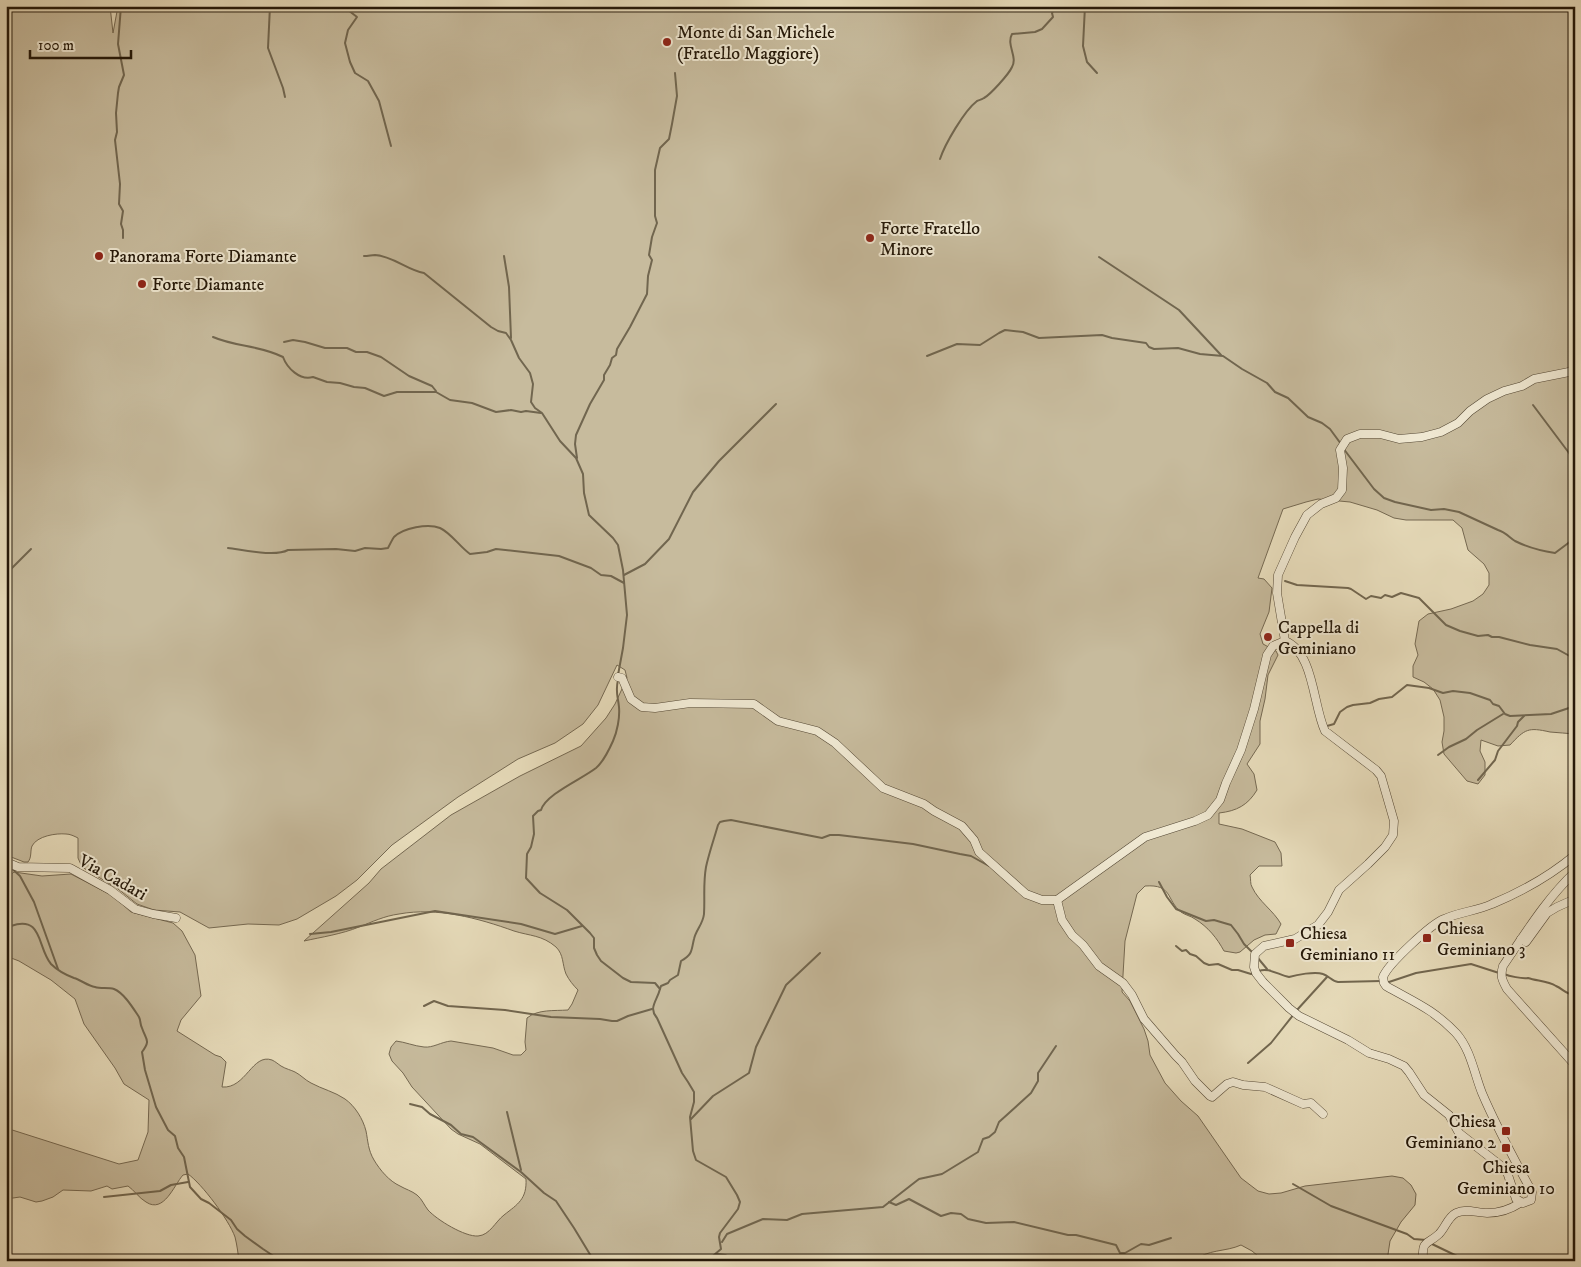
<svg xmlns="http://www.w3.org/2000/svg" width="1581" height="1267" viewBox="0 0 1581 1267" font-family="'IM FELL DW Pica',serif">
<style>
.green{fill:#c7bb9d;stroke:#756952}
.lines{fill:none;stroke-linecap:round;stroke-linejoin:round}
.stream{stroke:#71664f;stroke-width:2}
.minor-casing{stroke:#544835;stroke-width:9}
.minor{stroke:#f0e9d3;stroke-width:8}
.poi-dot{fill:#8f2418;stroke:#f0e9d3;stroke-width:2}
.labels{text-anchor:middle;stroke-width:4;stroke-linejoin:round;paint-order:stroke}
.poi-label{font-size:18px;fill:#231708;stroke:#f0e9d3;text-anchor:start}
.street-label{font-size:18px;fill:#231708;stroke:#f0e9d3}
</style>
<rect width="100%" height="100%" fill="#e8ddbc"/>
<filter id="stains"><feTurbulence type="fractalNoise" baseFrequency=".004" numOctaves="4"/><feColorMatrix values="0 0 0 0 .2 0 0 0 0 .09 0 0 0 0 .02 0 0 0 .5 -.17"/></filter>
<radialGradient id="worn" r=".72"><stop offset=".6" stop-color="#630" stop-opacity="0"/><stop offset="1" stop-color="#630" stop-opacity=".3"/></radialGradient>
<path class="green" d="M6 6H110L113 33 118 6H1575V734C1567 733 1558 733 1550 732 1528 727 1525 729 1510 745L1498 746 1481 740 1480 751 1485 762V775L1478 784 1467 781 1444 754 1442 742 1444 731V717L1440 700 1433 689 1424 682 1413 677V666L1418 655 1415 644 1419 621 1428 614 1451 609 1473 601 1483 594 1489 585V573L1484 564 1468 550 1462 528 1453 520H1406L1394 518 1377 510 1350 502 1318 499 1306 502 1283 509 1258 578 1264 579 1272 588 1269 612 1260 634 1263 644 1276 651 1278 655 1268 675 1265 699 1260 721V744L1247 764 1254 774 1257 790C1248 805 1237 811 1219 813V824L1242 829 1275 842 1281 853 1282 866H1259L1250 875C1251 879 1250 884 1252 887 1259 902 1273 910 1281 924L1276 934 1265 935 1254 940 1240 952 1236 953 1224 951C1217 938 1208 927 1195 919 1191 916 1185 915 1181 912 1166 900 1173 884 1145 886L1137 894 1125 941 1122 992 1130 1001 1144 1029 1148 1041 1150 1055 1165 1083 1181 1101 1198 1116 1241 1178 1258 1191 1269 1194 1281 1193 1305 1186 1392 1176 1403 1178 1411 1185 1416 1194 1415 1205 1401 1222 1390 1241 1387 1261H1264L1252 1251 1241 1245C1226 1252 1207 1249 1194 1261H239C238 1253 237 1245 235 1237 229 1220 202 1184 188 1174L183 1175C174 1185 164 1214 146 1202 139 1198 134 1190 128 1186L112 1189 107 1186 91 1191 63 1190 53 1197 42 1201 36 1202 20 1197 6 1199V1128L119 1164 138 1160 148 1132 149 1100 124 1084 115 1068 84 1024 75 999 51 980 19 961 6 956V879L14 872 42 876 71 874 113 896 131 912 173 923 182 931 195 955 201 996 181 1020 177 1031 215 1055 221 1057 226 1062 222 1087C246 1089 252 1053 272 1060 276 1062 278 1064 281 1066 286 1069 291 1070 295 1072 301 1075 305 1080 311 1083 322 1089 335 1092 345 1099 355 1106 363 1119 366 1131 368 1141 368 1150 374 1160 380 1170 389 1181 400 1186 405 1189 412 1191 417 1195 422 1199 424 1205 428 1210 437 1220 465 1237 478 1236 490 1235 495 1222 504 1215 518 1204 527 1199 526 1179L480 1144 458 1134 451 1129 412 1087 403 1073 392 1061 389 1054 391 1047 396 1041C405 1042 414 1046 424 1047 433 1048 441 1042 451 1041L493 1048 513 1055H521L526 1050 525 1042 527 1018C538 1009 554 1011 568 1010L572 1004 578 990C573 985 569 980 566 974 562 964 564 955 556 947 542 935 530 936 514 931 478 918 437 907 399 914 384 916 372 922 359 927 342 934 322 937 304 941L369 883 381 869 451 815 520 776 581 746 606 718 615 704 627 678 625 670 617 665 598 705 583 724 555 743 518 759 458 797 392 845 357 880 336 896 297 919 279 925 248 924 209 928 180 912 154 910 137 904 118 889 82 867 78 858V838C74 836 70 834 66 834 56 833 37 836 32 846 30 851 32 857 28 862H24L6 855Z"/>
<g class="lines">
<g class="stream">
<path d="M121 6 118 44 124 75 119 87 118 93 116 113 117 132 115 140 120 184 119 204 123 211 121 224 123 230V238"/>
<path d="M270 6 268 48 283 88 285 97"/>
<path d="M349 6 348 10 357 17 348 30 345 43 350 62 355 73 368 81 379 101 391 146"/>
<path d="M457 6V7"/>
<path d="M1085 6 1083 46 1087 62 1097 73"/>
<path d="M940 159C945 144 964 111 977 101 979 100 981 100 984 98 990 95 1009 74 1012 67 1018 57 1006 45 1012 34L1035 32 1042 29 1053 17 1052 13 1056 6"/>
<path d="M364 256C368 256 372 255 375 255 393 256 407 270 424 273L491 327 498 331 506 333 511 340 519 358 530 373 533 384 531 402 535 408 542 413 560 441 576 458 583 474 584 493 589 515 613 538 618 545 623 570 627 615 623 648 618 675"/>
<path d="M504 256 509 287 511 338"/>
<path d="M1099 257 1179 310 1221 355"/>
<path d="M213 337C236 347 259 345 283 357 287 368 300 381 313 377L327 382 340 383 354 387 365 388 384 396 397 392H436L450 400 472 403 496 412 511 410 521 412 526 411 541 413"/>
<path d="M284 342 293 340 305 342 325 348H347L356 352H367L381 357 409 376 432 386 436 391"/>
<path d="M927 356 957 344 980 345 999 333 1005 330 1023 332 1039 338 1102 335 1112 338 1146 343 1149 347 1154 349 1178 348 1200 354 1223 356 1242 369 1267 383 1275 392 1288 398 1308 417 1322 423 1330 429 1341 444"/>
<path d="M1533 405 1575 461"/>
<path d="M1343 448 1374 489 1384 498 1395 502 1431 510 1444 509 1459 512 1498 530C1505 532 1509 537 1515 541 1527 547 1542 551 1555 553L1575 538"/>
<path d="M577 458 575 444 576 435 590 404 604 380V375L610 365 612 358 616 355 617 349 630 327 647 294 648 276 652 260 649 255 652 237 657 223 655 216V170L660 148 669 139 672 124 677 96 675 73"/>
<path d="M228 548C244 550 275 557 288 550L336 549 355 551 365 548 381 549 388 548C390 544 392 540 394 537 403 528 428 523 440 528 451 533 460 547 470 554L487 552 496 549 559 556 591 568 601 575 611 576 624 583"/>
<path d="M6 574 31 549"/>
<path d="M624 575 645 564 669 539 693 492 719 461 776 404"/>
<path d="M1285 581 1297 585 1348 588 1351 589 1366 599 1371 596 1381 598 1385 595 1392 597 1401 593 1419 598 1446 625 1460 631 1478 636 1488 635 1492 637H1499L1530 645 1557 649 1575 659"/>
<path d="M618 680C615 692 618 696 619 707 620 718 617 732 613 741 609 750 603 762 596 768 582 779 546 794 541 810L538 811 533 816 534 834 531 847 527 854 526 878 540 893 567 910 590 933 594 938V948L597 955 601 961 623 978 631 982 655 983 660 989C657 1001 648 1008 657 1018L682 1073 688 1082 694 1092V1102L690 1117 693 1151 696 1160 726 1177 737 1195 740 1202 738 1209 720 1233 719 1237 721 1249 707 1261"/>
<path d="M1327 726 1334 724 1340 712 1347 707 1353 705 1370 703 1379 699 1392 697 1407 685 1429 688 1443 693 1453 691 1470 693 1490 700 1493 704 1499 706 1505 714 1510 716 1551 714 1575 706"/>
<path d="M1438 755 1449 747 1466 739 1477 730 1503 714"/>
<path d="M1478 780 1495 760 1498 751 1517 726 1518 722 1524 716"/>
<path d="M10 867 20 876 34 902 58 969"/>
<path d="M1159 882 1167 897 1176 909 1206 921 1214 920 1231 925 1238 934 1244 944 1252 952"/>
<path d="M6 923 11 926C43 915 37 947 51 964 58 971 66 975 74 978 81 980 88 986 95 987 101 989 108 987 114 989 124 993 133 1008 139 1017 141 1021 140 1025 142 1028 146 1040 151 1040 142 1052L145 1070 156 1107 168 1130 175 1136 178 1148 184 1157 190 1187 201 1199 209 1203 231 1220 237 1229 245 1236 263 1249 281 1261"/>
<path d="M310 934 331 932 435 911 521 924 555 934 582 926"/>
<path d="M1176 946 1182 951 1186 950 1190 954 1196 956 1204 963 1209 965 1218 964 1232 970H1238L1251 974 1254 973"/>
<path d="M1257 957 1267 969"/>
<path d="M1259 971C1268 967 1279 975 1289 977 1296 975 1315 971 1323 974 1329 976 1332 981 1338 982L1381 981"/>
<path d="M1504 974C1509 976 1522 979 1528 978 1537 981 1548 981 1556 986 1563 989 1567 995 1575 995"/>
<path d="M1386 983 1416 973 1471 964 1499 973"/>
<path d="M660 989 661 986 668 983 670 980 678 975 681 961C693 954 691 951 694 939 696 930 703 924 704 914 705 898 703 884 706 867 709 853 714 839 718 825L720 822 724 821 731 820 822 838 830 835H839L913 844 960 854 971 856 989 866"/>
<path d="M424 1006 434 1001 448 1006 505 1010 551 1017 600 1019 612 1021H617L628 1016 652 1009"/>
<path d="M1297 1010 1327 977"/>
<path d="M1248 1063 1271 1043 1294 1014"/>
<path d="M410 1104 422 1107 430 1114 451 1125 461 1134 473 1137 521 1172 544 1193 556 1201 574 1228 594 1261"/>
<path d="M507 1112 521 1170"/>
<path d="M691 1119 713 1096 749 1073 756 1047 786 985 820 953"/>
<path d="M1293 1184 1331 1206 1407 1234 1414 1239 1426 1240"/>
<path d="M104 1197 160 1191 171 1185 188 1182"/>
<path d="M889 1202 896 1205 909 1199 941 1216 951 1213 961 1214 968 1219 986 1223 1014 1222 1068 1235H1076L1116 1245 1120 1253H1125L1141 1244 1149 1245 1171 1238"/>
<path d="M722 1242 727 1234 763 1219 787 1220 802 1214 883 1207 919 1179 942 1174 978 1152 983 1139 989 1137 995 1132 999 1122 1031 1093 1038 1081V1073L1056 1046"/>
<path d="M1432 1244 1459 1257 1461 1261"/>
<path d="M716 1254 725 1255 729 1257C741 1255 752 1260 765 1261"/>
<path d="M1250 1260V1261"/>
<path d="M1567 1261 1571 1252"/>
</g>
<defs>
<g id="minor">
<path d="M1285 641C1314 652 1313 706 1325 731L1376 770 1381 776 1394 821 1393 835 1385 847 1368 864 1339 890 1328 912 1318 925 1295 939 1264 946 1255 954 1254 967 1256 973 1263 982 1289 1008 1299 1016 1348 1040 1369 1053 1389 1059 1404 1066 1409 1072 1424 1095 1449 1115 1459 1133 1500 1165 1507 1172 1516 1199 1523 1203 1531 1200 1532 1192C1515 1161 1496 1126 1482 1093 1474 1073 1471 1050 1456 1033 1433 1009 1414 1002 1386 986L1384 983 1383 977C1388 964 1431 924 1444 919 1459 912 1477 911 1492 904 1521 892 1551 875 1575 855"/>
<path d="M1285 641 1277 593 1278 575 1295 537 1307 515 1321 504 1336 498 1342 490 1343 468 1340 450 1347 439 1360 434H1380L1399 439 1422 437 1441 432 1458 423 1470 411 1487 399 1504 391 1522 386 1534 379 1569 372 1575 368"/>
<path d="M618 677 622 678 631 699 642 707 655 708 690 703 754 704 778 721 817 731 835 743 883 788 924 804 934 811 962 826 974 840 979 852 1026 894 1042 900H1057L1145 837 1195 821 1208 815 1220 800 1226 783 1241 750 1254 709 1267 655 1273 646 1285 641"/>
<path d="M6 862 18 867 70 868 110 890 135 909 153 914 176 918"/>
<path d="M1575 872C1546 899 1525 934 1503 966 1500 976 1502 980 1507 989L1575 1065"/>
<path d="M1057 900 1062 920 1072 935 1083 945 1099 966 1123 983 1132 995 1144 1019 1176 1056 1182 1062 1195 1081 1210 1096 1212 1097 1227 1084 1233 1082 1243 1085 1265 1087 1303 1104 1311 1103 1323 1114"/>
<path d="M1521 939 1526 942 1547 913 1557 907 1575 899"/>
<path d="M1423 1261C1422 1239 1426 1246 1439 1234 1446 1227 1447 1218 1456 1213 1466 1208 1477 1213 1487 1213 1499 1213 1511 1209 1520 1203"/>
</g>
</defs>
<use href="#minor" class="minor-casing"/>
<use href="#minor" class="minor"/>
</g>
<g class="poi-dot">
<circle cx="667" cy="42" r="5"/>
<circle cx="870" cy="238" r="5"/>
<circle cx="99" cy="256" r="5"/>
<circle cx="142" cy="284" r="5"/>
<circle cx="1268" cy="637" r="5"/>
<rect x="1422" y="933" width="10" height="10" rx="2.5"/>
<rect x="1285" y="938" width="10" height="10" rx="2.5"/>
<rect x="1501" y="1126" width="10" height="10" rx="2.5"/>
<rect x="1501" y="1143" width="10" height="10" rx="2.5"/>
</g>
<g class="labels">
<g class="poi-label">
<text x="677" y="38">Monte di San Michele<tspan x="677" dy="21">(Fratello Maggiore)</tspan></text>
<text x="880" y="234">Forte Fratello<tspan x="880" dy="21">Minore</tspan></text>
<text x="109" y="262">Panorama Forte Diamante</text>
<text x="152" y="290">Forte Diamante</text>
<text x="1278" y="633">Cappella di<tspan x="1278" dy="21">Geminiano</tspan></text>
<text x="1437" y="934">Chiesa<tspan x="1437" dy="21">Geminiano 3</tspan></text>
<text x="1300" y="939">Chiesa<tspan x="1300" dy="21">Geminiano 11</tspan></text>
<text x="1496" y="1127" text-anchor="end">Chiesa<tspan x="1496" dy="21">Geminiano 2</tspan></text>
<text x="1506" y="1173" text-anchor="middle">Chiesa<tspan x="1506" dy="21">Geminiano 10</tspan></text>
</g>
<g class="street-label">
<text transform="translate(113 877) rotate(29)" y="6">Via Cadari</text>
</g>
</g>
<rect width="1581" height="1267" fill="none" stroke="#e8ddbc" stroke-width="25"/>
<rect x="8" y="8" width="1566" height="1252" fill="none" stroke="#231708" stroke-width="2.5"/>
<rect x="12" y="12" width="1556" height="1242" fill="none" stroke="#231708"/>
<path d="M30 50v8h101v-8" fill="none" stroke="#231708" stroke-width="2.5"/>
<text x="38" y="50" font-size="15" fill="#231708" stroke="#f0e9d3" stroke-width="4" paint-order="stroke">100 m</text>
<rect width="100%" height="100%" filter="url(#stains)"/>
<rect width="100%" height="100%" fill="url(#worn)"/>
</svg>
